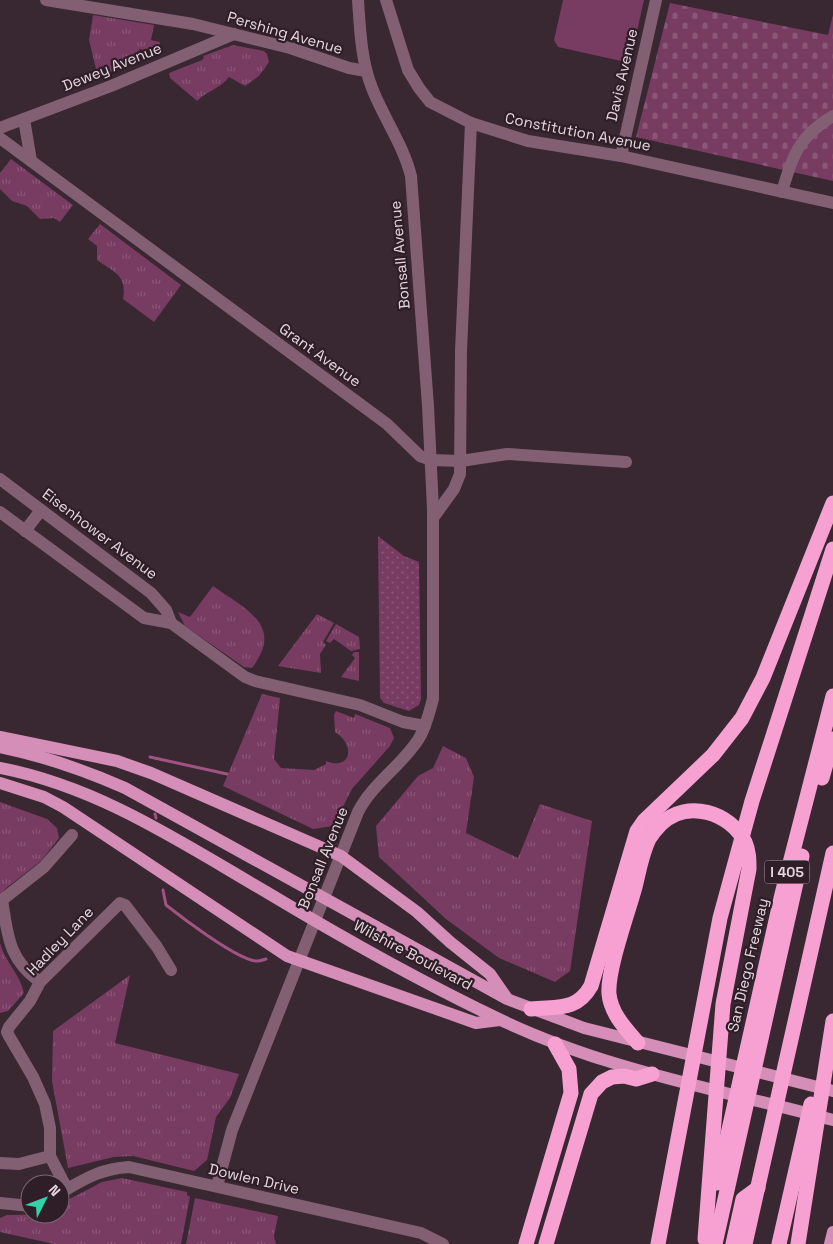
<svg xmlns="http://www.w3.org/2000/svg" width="833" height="1244" viewBox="0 0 833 1244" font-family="'Space Grotesk',sans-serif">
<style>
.grass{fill:url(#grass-tufts)}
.cemetery{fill:url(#cemetery-stones)}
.park{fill:url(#park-dots)}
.pitch{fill:#783b61}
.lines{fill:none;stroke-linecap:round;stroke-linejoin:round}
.stream{stroke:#a15383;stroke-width:3}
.minor{stroke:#825f73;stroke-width:12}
.major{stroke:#d58eb8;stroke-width:12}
.highway{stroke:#f7a1d3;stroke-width:15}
.labels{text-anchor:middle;stroke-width:4.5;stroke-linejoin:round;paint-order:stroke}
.shield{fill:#2f1d27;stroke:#aea0a8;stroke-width:1}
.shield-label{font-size:14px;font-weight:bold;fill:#e4d8df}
.street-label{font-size:15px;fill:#e4d8df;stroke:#2f1d27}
</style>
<defs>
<pattern id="grass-tufts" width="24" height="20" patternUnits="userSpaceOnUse" patternTransform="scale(1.25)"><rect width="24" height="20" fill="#783b61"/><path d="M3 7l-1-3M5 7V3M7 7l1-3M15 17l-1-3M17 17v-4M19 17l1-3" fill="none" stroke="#8b5777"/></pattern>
<pattern id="cemetery-stones" width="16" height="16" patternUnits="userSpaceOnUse" patternTransform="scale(1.25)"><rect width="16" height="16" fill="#783b61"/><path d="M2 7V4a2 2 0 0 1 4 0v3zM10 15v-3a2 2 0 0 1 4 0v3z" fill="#8b5777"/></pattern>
<pattern id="park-dots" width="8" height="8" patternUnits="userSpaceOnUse" patternTransform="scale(1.25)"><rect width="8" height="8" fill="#783b61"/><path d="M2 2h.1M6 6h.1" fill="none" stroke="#8b5777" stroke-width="1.8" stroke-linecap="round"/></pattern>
</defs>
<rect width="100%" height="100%" fill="#392731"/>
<g class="grass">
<path d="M93 15 154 25 151 40 160 42 158 52 139 49 142 60 98 77 89 40Z"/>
<path d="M233 45 264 51 267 54 269 62 259 76 245 86 229 77C221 88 207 91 197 101L170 78 169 73 202 60 204 58 203 56Z"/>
<path d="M11 159 73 205 60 222 54 218 40 219 27 206 12 201 0 189V173Z"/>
<path d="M100 224 181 285 154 322 123 299C127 275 115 273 97 260V246L88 239Z"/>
<path d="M213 586C245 609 285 625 252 668L244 667 185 626 178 612 190 617Z"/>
<path d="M317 614 334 623 323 642 326 645 320 654 321 673 278 666Z"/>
<path d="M336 624 359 637 360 649 351 651 334 639 330 643 326 641Z"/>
<path d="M354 652H359V681L341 677 355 658 352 655Z"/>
<path d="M262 694 280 698 274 759 281 768 314 770 326 764V761C351 771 356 745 335 732L334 715 336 711 354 718 355 714 390 728 394 738 390 746 352 789 333 826 313 829 223 786Z"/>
<path d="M443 746 466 758 474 777 466 833 518 858 540 804 592 821 570 971 555 982 499 958 446 919 379 857 376 826 418 776 433 768Z"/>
<path d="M0 802 47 819 57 828 59 838 41 861 5 889 0 897Z"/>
<path d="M0 943C5 962 20 974 24 993L8 1011 0 1013Z"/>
<path d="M130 975 115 1043 239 1074 230 1098 216 1117 207 1160 194 1171 133 1156 114 1157 68 1168 52 1081 53 1031Z"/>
<path d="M122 1178 187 1192V1195L190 1197 181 1244H54L0 1232V1218L7 1215 60 1214V1204L102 1182Z"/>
<path d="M195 1198 278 1216 274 1236 276 1244H186Z"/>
</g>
<path class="cemetery" d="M670 3 828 35 833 15V181L636 137Z"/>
<path class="park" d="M378 536 404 556 419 562 421 699 419 705 409 711 384 703 380 698Z"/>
<path class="pitch" d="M563 0H644L630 63 558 47 554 40Z"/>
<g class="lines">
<g class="stream">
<path d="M150 757 227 774"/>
<path d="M155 814 156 818"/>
<path d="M163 890 166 905C185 920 229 953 251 960 257 962 260 961 266 959"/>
</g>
<g class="minor">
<path d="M46 0 193 24 290 48 349 68 366 71"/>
<path d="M386 0 408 70 419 88 430 102 471 123 528 141 621 156 833 203"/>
<path d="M24 119 31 161"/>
<path d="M0 128 111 86 234 34"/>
<path d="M0 138 387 424 420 456 431 460 461 461 507 454 626 462"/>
<path d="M621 156 656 0"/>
<path d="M782 192C792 156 799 136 833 116"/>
<path d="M0 479 151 593 166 610 171 623"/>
<path d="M0 512 144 618 171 623 245 677 255 681 360 705 403 722 425 726"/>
<path d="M433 518 454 489 460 474 461 351 471 123"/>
<path d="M25 531 41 510"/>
<path d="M40 982C8 959 8 936 2 900L44 867 72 835"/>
<path d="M0 1163 19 1164 50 1156"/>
<path d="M217 1186 232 1130 358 812C372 784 401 766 418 740 426 728 429 713 433 699V509L428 406 411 176C403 144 383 117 372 88 361 60 360 29 358 0"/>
<path d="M67 1189 50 1156V1128L45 1104 33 1077 9 1036 7 1032 9 1027 30 1001 40 982 120 903 125 905 157 947 171 970"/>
<path d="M60 1193C85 1179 99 1169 129 1167L421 1233 443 1244"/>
<path d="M0 1203 30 1206"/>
</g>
<g class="major">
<path d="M0 737 117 761 151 773 341 856 417 912 450 942 490 974 506 997"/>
<path d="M0 747C44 756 84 770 125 788L507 999 584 1028 833 1091"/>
<path d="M0 768C99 787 182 843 268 893 343 938 421 982 501 1020 606 1070 721 1090 833 1120"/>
<path d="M0 783 44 797 63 807 287 956 476 1023 500 1020"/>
<path d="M830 1244 833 1232"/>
</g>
<g class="highway">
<path d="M822 778 833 739"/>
<path d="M531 1009C557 1006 576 1012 591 986L637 831 644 821 713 755 742 718 763 678 833 503"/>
<path d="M638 1043C626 1029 611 1014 609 994 607 970 628 913 635 887 639 871 642 853 649 839 652 834 657 828 661 824 687 799 730 812 745 842 749 851 749 860 749 869L723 1004 705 1239"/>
<path d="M717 1183 782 894 833 696"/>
<path d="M526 1244 571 1093 569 1069 555 1044"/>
<path d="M546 1244 591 1094 602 1082 612 1077 624 1076 636 1079 652 1074"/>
<path d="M658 1244 720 918 752 801 833 549"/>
<path d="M715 1244 802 856"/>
<path d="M733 1244 743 1199 758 1188"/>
<path d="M745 1244 833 853"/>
<path d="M779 1244 811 1104"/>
<path d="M798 1244 833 1021"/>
</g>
</g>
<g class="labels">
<rect class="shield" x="764.5" y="860.5" width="45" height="23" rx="4"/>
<g class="shield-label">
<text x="787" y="877">I 405</text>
</g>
<g class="street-label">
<text transform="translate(285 33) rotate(16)" y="5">Pershing Avenue</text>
<text transform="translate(112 67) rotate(-22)" y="5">Dewey Avenue</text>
<text transform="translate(622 75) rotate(-77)" y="5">Davis Avenue</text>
<text transform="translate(578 132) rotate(11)" y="5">Constitution Avenue</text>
<text transform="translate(400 255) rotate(-95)" y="5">Bonsall Avenue</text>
<text transform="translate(320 355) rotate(36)" y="5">Grant Avenue</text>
<text transform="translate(100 534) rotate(37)" y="5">Eisenhower Avenue</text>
<text transform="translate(323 858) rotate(-68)" y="5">Bonsall Avenue</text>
<text transform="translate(60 941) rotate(-46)" y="5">Hadley Lane</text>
<text transform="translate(413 955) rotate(28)" y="5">Wilshire Boulevard</text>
<text transform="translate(748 965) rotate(-77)" y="5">San Diego Freeway</text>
<text transform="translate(254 1179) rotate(13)" y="5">Dowlen Drive</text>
</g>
</g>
<g transform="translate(45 1199) rotate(48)"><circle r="24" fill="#2f1d27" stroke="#776871"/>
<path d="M0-4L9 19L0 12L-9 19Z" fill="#31d4a9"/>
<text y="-8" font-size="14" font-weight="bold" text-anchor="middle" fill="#e4d8df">N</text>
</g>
</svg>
